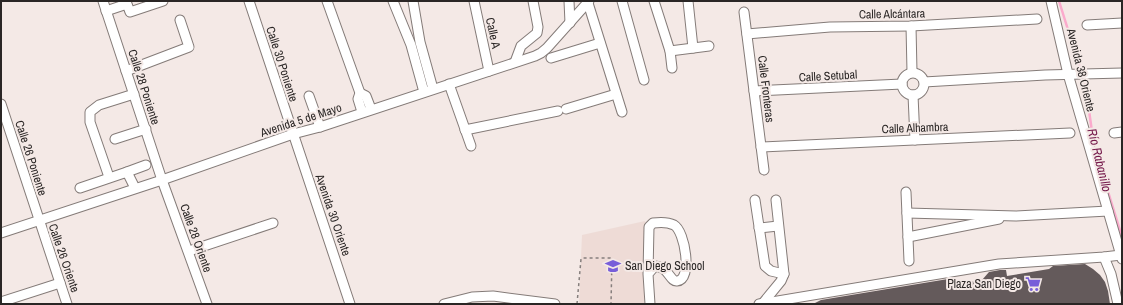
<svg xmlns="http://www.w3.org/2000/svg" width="1123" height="305" viewBox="0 0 1123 305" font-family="'Archivo Narrow',sans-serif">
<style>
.built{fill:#eedbd6}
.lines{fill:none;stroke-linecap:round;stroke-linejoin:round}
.stream{stroke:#fbaacc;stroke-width:2.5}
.building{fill:#645a5b}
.minor-casing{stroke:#847b78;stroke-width:11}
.path{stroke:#867f7d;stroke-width:1.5;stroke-dasharray:3 3;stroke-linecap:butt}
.minor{stroke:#fff;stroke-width:9}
.labels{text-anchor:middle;stroke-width:4;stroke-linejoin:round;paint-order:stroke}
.street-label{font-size:12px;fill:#2a2625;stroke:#f4e9e6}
.poi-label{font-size:12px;fill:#2a2625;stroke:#f4e9e6;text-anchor:start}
.water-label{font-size:13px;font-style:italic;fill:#74184a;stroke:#f4e9e6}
</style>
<rect width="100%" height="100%" fill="#f4e9e6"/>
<path class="built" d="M645 221 644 304H579L582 235Z"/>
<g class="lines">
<g class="stream">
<path d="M1059 1 1080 68"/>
<path d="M1085 82 1094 146 1122 237"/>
</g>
</g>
<path class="building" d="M1085 264 1093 269 1100 275 1105 282 1108 291 1110 304H813L821 300 948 279 950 285 982 280 989 272 1000 270H1006L1007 276 1049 269 1053 266Z"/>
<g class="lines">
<defs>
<g id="minor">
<path d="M103 1 162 180 207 304"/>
<path d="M249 1 350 304"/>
<path d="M327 1 360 93 358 99 362 112"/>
<path d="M393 1 411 45 424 92"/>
<path d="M413 1 420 42 433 89"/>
<path d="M474 1 489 71"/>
<path d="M569 1 570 23"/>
<path d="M622 1 644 80"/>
<path d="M654 1 670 51 672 68"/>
<path d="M688 1 693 48"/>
<path d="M1051 1 1068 74 1122 259"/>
<path d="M588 3 622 112"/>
<path d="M106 11 127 4 130 12 163 1"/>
<path d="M744 12 764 170"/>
<path d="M1087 25 1122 23"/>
<path d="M911 26 912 72"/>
<path d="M747 34 830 27 911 26 1037 19"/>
<path d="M670 51 709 46"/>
<path d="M551 58 600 43"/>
<path d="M515 62 521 46 537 33 538 27 533 1"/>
<path d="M126 71 189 47 180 20"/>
<circle cx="913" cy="84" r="11"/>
<path d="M924 82 1045 75 1122 73"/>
<path d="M449 84 471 146"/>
<path d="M754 91 902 84"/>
<path d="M360 93 366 96 371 109"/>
<path d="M913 95 915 140"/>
<path d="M309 96 320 127"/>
<path d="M1 104 67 304"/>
<path d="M566 109 616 94"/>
<path d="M465 130 558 111"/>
<path d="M1114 133 1122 132"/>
<path d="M115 139 146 129"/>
<path d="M761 147 1070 133"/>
<path d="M127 172 146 165"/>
<path d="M109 177 90 122V112L99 105 134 94"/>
<path d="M80 188 127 172 135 188"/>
<path d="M906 192 909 261"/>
<path d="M755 200 765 266 771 271 784 274"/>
<path d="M907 213 1016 216 1108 211"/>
<path d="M759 228 778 226"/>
<path d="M1 233 162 180 293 134 320 127 535 56 541 53 547 48 589 1"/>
<path d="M908 237 999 219"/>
<path d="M189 251 273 223"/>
<path d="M1104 257 1111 274 1118 304"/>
<path d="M648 274 655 266C669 267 670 282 677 281 693 280 685 231 674 225 668 222 660 222 653 223L649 227 648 274 650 304"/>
<path d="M1 302 60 283"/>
<path d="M763 303 781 281 784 274 776 200"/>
<path d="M444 304 472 297 493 296 555 304"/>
<path d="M759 304 999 264 1104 257 1121 255"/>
</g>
</defs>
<use href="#minor" class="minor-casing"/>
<path class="path" d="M577 304 581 259 583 258H610L612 259 611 304"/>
<use href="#minor" class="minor"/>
</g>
<defs>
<symbol id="school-bare" viewBox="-9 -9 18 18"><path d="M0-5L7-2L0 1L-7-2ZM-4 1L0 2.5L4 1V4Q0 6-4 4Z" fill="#785ed9" stroke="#f4e9e6" stroke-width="2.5" paint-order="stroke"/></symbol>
<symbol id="supermarket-bare" viewBox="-9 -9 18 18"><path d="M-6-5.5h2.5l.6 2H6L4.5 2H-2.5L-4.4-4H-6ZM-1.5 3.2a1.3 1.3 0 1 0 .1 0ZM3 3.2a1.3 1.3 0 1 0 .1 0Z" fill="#785ed9" stroke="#f4e9e6" stroke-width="2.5" paint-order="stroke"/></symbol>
</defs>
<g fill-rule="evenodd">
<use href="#school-bare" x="602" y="255" width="22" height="22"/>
<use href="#supermarket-bare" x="1022" y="273" width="22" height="22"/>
</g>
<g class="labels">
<g class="street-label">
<text transform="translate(892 14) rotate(-1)" y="4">Calle Alcántara</text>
<text transform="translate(493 33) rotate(78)" y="4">Calle A</text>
<text transform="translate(282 64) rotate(72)" y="4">Calle 30 Poniente</text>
<text transform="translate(1081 70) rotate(76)" y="4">Avenida 38 Oriente</text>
<text transform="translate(828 76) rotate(-3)" y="4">Calle Setubal</text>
<text transform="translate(144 87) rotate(72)" y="4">Calle 28 Poniente</text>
<text transform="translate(766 89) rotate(83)" y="4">Calle Fronteras</text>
<text transform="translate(301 120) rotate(-18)" y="4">Avenida 5 de Mayo</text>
<text transform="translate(915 128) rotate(-2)" y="4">Calle Alhambra</text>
<text transform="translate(31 158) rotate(72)" y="4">Calle 26 Poniente</text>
<text transform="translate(333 215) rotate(71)" y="4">Avenida 30 Oriente</text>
<text transform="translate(196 238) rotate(70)" y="4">Calle 28 Oriente</text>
<text transform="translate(64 258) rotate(71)" y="4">Calle 26 Oriente</text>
</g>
<g class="poi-label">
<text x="625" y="270">San Diego School</text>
<text x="1021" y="288" text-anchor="end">Plaza San Diego</text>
</g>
<g class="water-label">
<text transform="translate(1100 160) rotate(76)" y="5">Río Rabanillo</text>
</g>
</g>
<rect width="1123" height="305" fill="none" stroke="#2a2625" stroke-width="4"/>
</svg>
